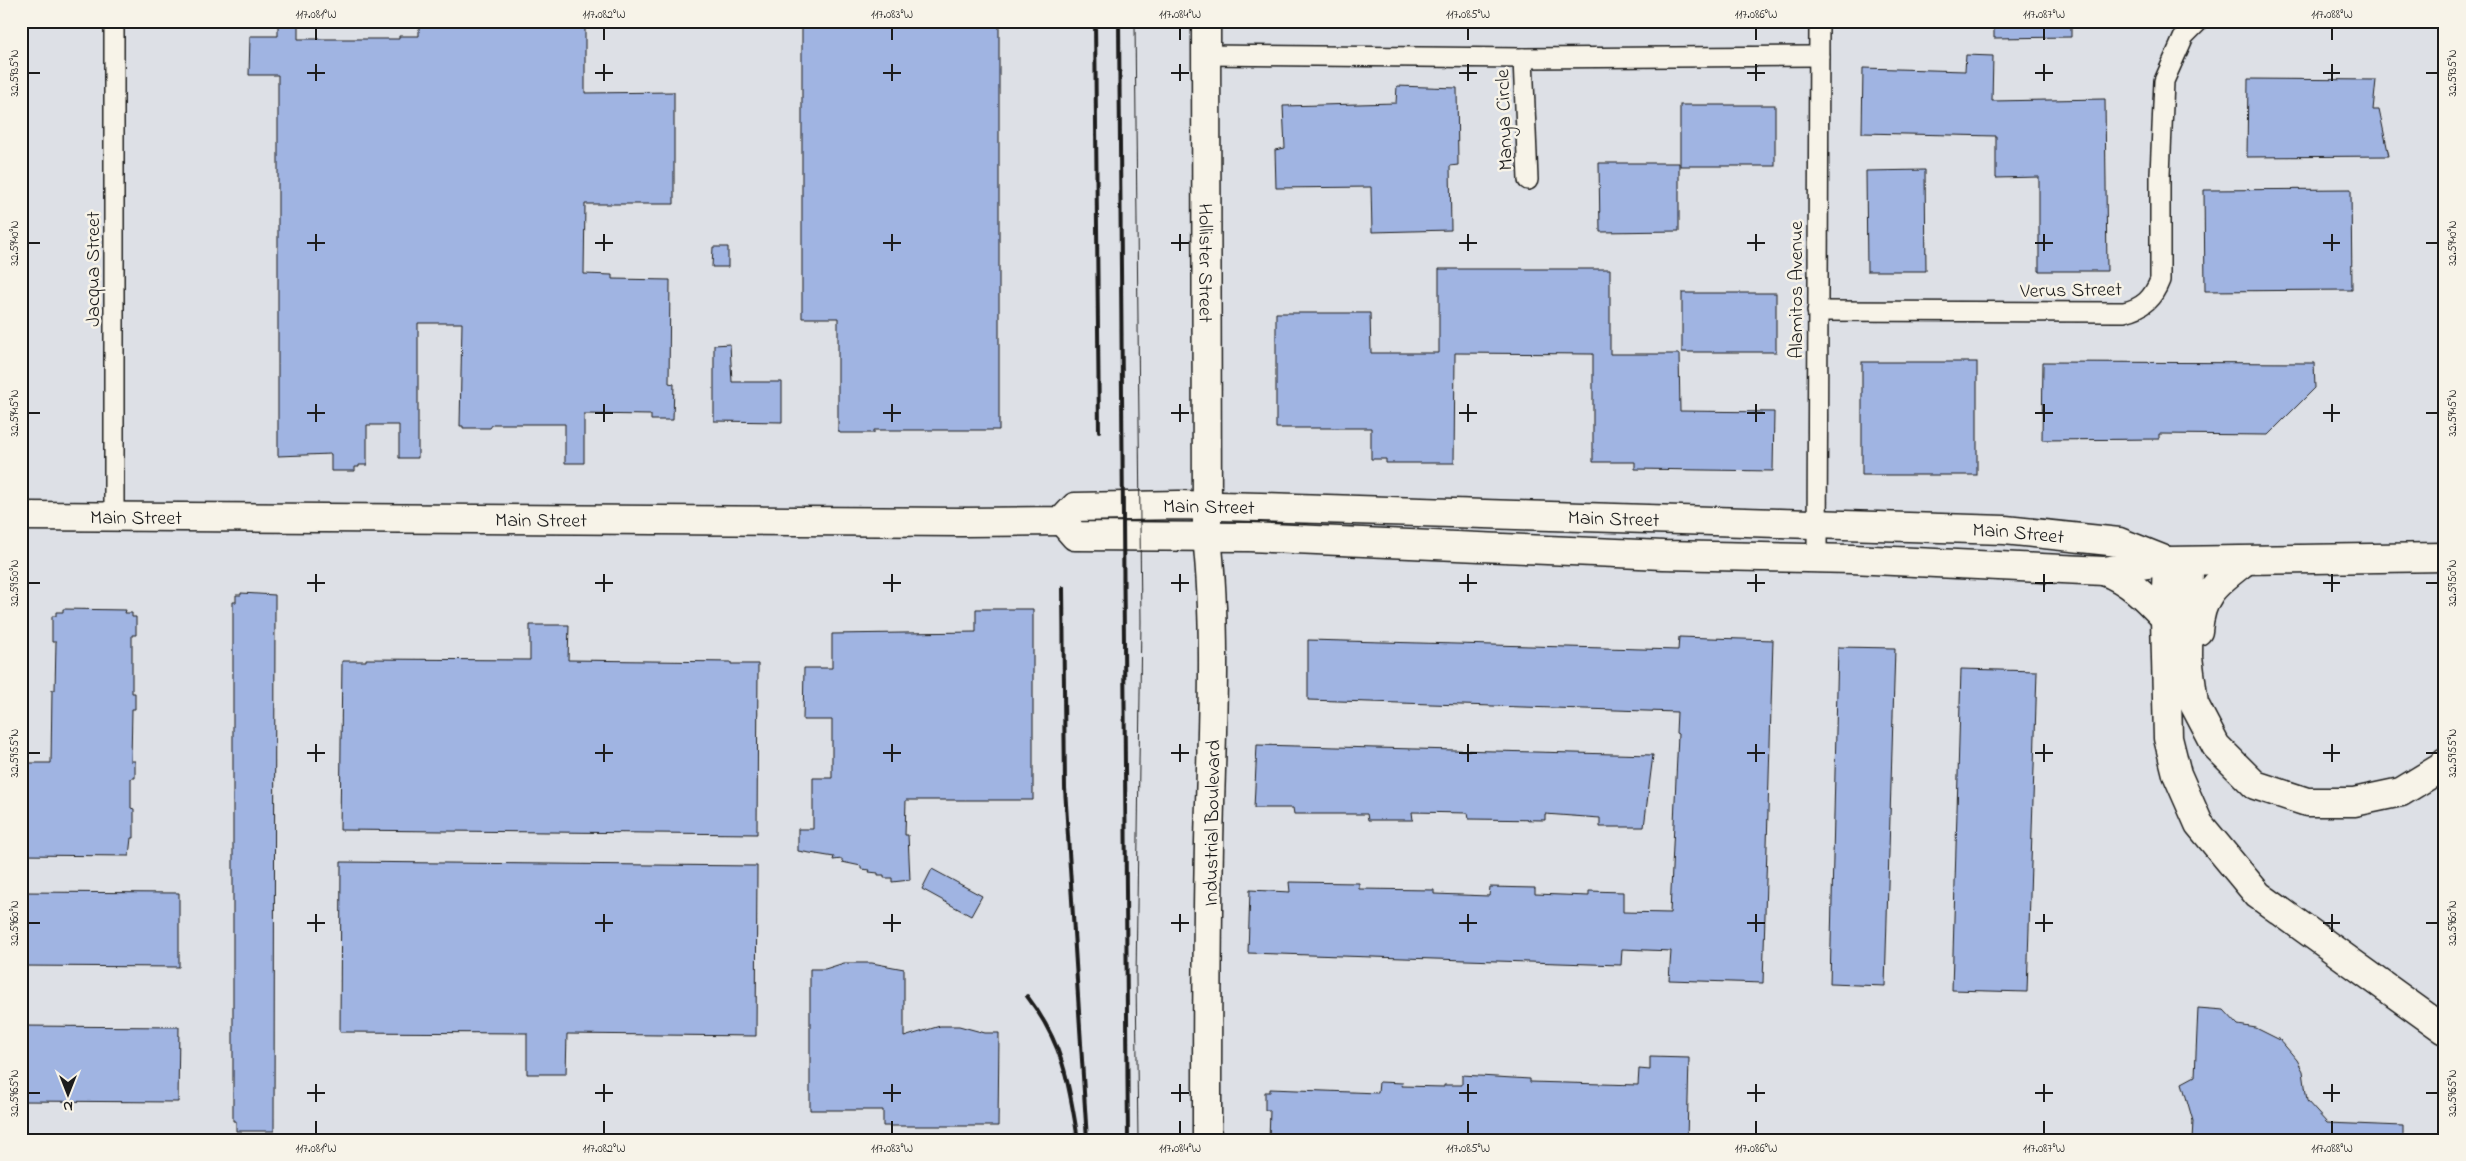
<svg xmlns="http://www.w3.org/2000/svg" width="2466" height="1161" viewBox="0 0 2466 1161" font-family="'Indie Flower',sans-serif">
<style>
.building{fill:#a0b4e2;stroke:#1c1c1c}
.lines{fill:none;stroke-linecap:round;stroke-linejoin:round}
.street-casing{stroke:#1c1c1c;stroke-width:22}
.secondary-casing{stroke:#1c1c1c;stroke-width:31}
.highway-casing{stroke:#1c1c1c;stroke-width:31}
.street{stroke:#f7f3e8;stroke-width:19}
.secondary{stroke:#f7f3e8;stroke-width:28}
.highway{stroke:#f7f3e8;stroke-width:28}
.tram{stroke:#1c1c1c;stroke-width:1}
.rail{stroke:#1c1c1c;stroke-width:4}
.ticks{fill:none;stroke:#1c1c1c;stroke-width:2}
.labels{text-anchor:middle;stroke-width:5;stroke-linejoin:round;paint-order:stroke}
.street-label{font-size:20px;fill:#1c1c1c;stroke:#f7f3e8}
.neatline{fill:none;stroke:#1c1c1c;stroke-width:2}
.ticks-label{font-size:12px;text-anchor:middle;fill:#1c1c1c}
</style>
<rect width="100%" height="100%" fill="#dde0e6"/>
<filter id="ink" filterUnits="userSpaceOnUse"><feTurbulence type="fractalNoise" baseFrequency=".02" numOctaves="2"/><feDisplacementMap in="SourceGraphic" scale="10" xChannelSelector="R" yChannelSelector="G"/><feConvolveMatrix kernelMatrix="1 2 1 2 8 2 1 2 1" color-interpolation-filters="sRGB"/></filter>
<g filter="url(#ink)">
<g class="building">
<path d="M278 21H298V39H399V36H419V21H585V93L674 92V204H585L584 274 612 275V279L670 280 669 383 674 384 673 420H651V415L584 414V463H565V424H493L490 428H463V426H460L462 323H418V458H399V425H367V465H359V467H355V471H331V454L278 456V75H249L250 36H278Z"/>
<path d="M802 21H999V430H874V433H840L838 430V318H802Z"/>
<path d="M1994 21H2071V37L1994 38Z"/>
<path d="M1966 55 1993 56 1992 101 2105 99 2107 271H2039V177L1996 178V136L1862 133 1863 68 1965 71Z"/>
<path d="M2248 79 2376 80 2373 110H2379L2389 156 2247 157Z"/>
<path d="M1397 86 1457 88 1458 165 1450 166 1451 230 1372 232 1371 187 1276 188 1275 150 1285 148 1283 106 1396 103Z"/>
<rect x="1680" y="105" width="95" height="61"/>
<path d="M1599 163H1679V231L1600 232Z"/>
<path d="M1925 170 1926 271H1867L1866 171Z"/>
<path d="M2351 189 2352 290 2205 291 2204 190Z"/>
<path d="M713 247H728V267H712Z"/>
<path d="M1439 269H1610V354H1679L1680 411 1774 412 1773 471 1635 469V462H1593V354L1455 353 1454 463H1386V459H1371V428H1276V313H1370L1371 353H1439Z"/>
<rect x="1682" y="293" width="94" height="59"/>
<path d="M730 344 732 382H782V422L714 421V345Z"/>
<rect x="1862" y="362" width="115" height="113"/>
<path d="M2043 362 2314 363 2315 388 2268 435 2159 434V439L2042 440Z"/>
<path d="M241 593 275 595 274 1131H236V1121H233V602H236V595H241Z"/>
<path d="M63 609 126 610 125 613H132V617H136V635H132V693H135V709H132L131 761H135V778H131V808L134 809V838H131L129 856 21 855V763H51L52 690H55L56 642H52V616H56V612H63Z"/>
<path d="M976 609H1033V800H906L905 835H908L910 880 892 882V878H884V875H878V873L869 872 870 870 861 869V866L842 862V859L833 860 834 857 798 851V829H813V778H832V720H803L804 668H832V634L976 632Z"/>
<path d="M530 625H569L568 660 731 662V664H758L757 834 340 830 342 661H366V659L530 660Z"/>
<path d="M1679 637 1773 640 1763 983 1669 980 1671 951 1622 949 1621 965 1248 953 1250 890 1290 892 1289 882 1359 883V889L1434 890V894L1489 896 1490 887 1535 888V894L1589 896V891L1623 892V912L1670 913 1678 734 1676 733 1677 712 1308 700V640L1678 650Z"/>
<path d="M1838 647 1895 648 1885 986 1830 984Z"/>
<path d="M1961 669 2037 671 2027 992 1952 990Z"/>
<path d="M1257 745 1653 755 1644 827H1600V818L1545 814V820L1469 819 1468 813 1412 812 1413 820H1368L1367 814H1294L1293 808H1254Z"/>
<path d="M341 862 757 866 756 1036 567 1034 566 1074H527V1033L340 1032Z"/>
<path d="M932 869 982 896 971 916 922 889Z"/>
<path d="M21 892 179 893V967L21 966Z"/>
<path d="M844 963H872L904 969V1037L940 1026H959L985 1033H999L998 1126H883V1110H810V969H825Z"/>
<path d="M2198 1008 2224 1010 2238 1025 2256 1028 2280 1040 2297 1060 2303 1071 2307 1101 2327 1123 2403 1126V1140H2192L2193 1121 2182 1083 2195 1076Z"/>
<path d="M21 1026 179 1027 178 1102 21 1101Z"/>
<path d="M1650 1057 1689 1058 1687 1140H1269L1270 1110H1265V1092H1270V1089L1378 1093 1379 1082 1403 1083 1402 1086 1444 1087V1085H1462V1075L1530 1079V1082L1638 1085 1639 1069 1650 1070Z"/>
</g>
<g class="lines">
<defs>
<g id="street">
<path d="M114 21V516"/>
<path d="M1206 55 1523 58 1819 56"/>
<path d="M1523 58 1528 180"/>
<path d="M1817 311 2124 312C2143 308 2153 298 2160 280V175L2164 81 2184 36 2199 21"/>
<path d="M1817 558 1819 21"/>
</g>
<g id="secondary">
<path id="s1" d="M1206 21 1207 537C1218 639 1211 741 1209 844 1207 942 1207 1041 1207 1140"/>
<path id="s2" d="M21 516 962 522 1062 521 1075 507 1179 505 1260 507 2005 530 2119 542 2167 561"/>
<path d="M1062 521 1075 536 1249 537 1663 555 1852 559 2104 571 2167 561 2445 557"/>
</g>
<g id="highway">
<path d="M2167 561 2165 618 2168 738 2177 774 2199 824 2258 895 2445 1030"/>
<path d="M2189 562 2188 657 2194 704 2216 746 2255 785 2307 802H2354L2401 792 2442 767 2445 762"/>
<path d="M2104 571C2130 581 2146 598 2165 618"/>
<path d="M2198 631C2201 592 2217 583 2245 561"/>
</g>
</defs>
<use href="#street" class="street-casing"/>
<use href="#secondary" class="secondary-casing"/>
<use href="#highway" class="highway-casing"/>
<use href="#street" class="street"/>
<use href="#secondary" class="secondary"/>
<use href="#highway" class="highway"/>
<path class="tram" d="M1135 21 1141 622 1136 978 1138 1140"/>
<g class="rail">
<path d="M1095 21 1099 431"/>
<path d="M1119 21 1128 1140"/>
<path d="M1063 588 1065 788 1087 1140"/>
<path d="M1027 996C1063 1043 1069 1083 1078 1140"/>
</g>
</g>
</g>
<path class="ticks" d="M316 28V40M604 28V40M892 28V40M1180 28V40M1468 28V40M1756 28V40M2044 28V40M2332 28V40M316 64V81M604 64V81M892 64V81M1180 64V81M1468 64V81M1756 64V81M2044 64V81M2332 64V81M28 73H40M307 73H325M595 73H613M883 73H901M1171 73H1189M1459 73H1477M1747 73H1765M2035 73H2053M2323 73H2340M2426 73H2438M316 234V251M604 234V251M892 234V251M1180 234V251M1468 234V251M1756 234V251M2044 234V251M2332 234V251M28 243H40M307 243H325M595 243H613M883 243H901M1171 243H1189M1459 243H1477M1747 243H1765M2035 243H2053M2323 243H2340M2426 243H2438M316 404V422M604 404V422M892 404V422M1180 404V422M1468 404V422M1756 404V422M2044 404V422M2332 404V422M28 413H40M307 413H325M595 413H613M883 413H901M1171 413H1189M1459 413H1477M1747 413H1765M2035 413H2053M2323 413H2340M2426 413H2438M316 574V592M604 574V592M892 574V592M1180 574V592M1468 574V592M1756 574V592M2044 574V592M2332 574V592M28 583H40M307 583H325M595 583H613M883 583H901M1171 583H1189M1459 583H1477M1747 583H1765M2035 583H2053M2323 583H2340M2426 583H2438M316 744V762M604 744V762M892 744V762M1180 744V762M1468 744V762M1756 744V762M2044 744V762M2332 744V762M28 753H40M307 753H325M595 753H613M883 753H901M1171 753H1189M1459 753H1477M1747 753H1765M2035 753H2053M2323 753H2340M2426 753H2438M316 914V932M604 914V932M892 914V932M1180 914V932M1468 914V932M1756 914V932M2044 914V932M2332 914V932M28 923H40M307 923H325M595 923H613M883 923H901M1171 923H1189M1459 923H1477M1747 923H1765M2035 923H2053M2323 923H2340M2426 923H2438M316 1084V1102M604 1084V1102M892 1084V1102M1180 1084V1102M1468 1084V1102M1756 1084V1102M2044 1084V1102M2332 1084V1102M28 1093H40M307 1093H325M595 1093H613M883 1093H901M1171 1093H1189M1459 1093H1477M1747 1093H1765M2035 1093H2053M2323 1093H2340M2426 1093H2438M316 1121V1134M604 1121V1134M892 1121V1134M1180 1121V1134M1468 1121V1134M1756 1121V1134M2044 1121V1134M2332 1121V1134"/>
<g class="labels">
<g class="street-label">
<text transform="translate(1503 120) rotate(-92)" y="7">Manya Circle</text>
<text dy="7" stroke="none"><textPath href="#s1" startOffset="242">Hollister Street</textPath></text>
<text transform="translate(92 269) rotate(-90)" y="7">Jacqua Street</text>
<text transform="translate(2071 289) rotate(-1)" y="7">Verus Street</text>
<text transform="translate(1795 290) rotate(-90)" y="7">Alamitos Avenue</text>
<text dy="7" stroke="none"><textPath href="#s2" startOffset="1194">Main Street</textPath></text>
<text dy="7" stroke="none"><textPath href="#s2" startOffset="115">Main Street</textPath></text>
<text dy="7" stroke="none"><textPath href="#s2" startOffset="1599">Main Street</textPath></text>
<text dy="7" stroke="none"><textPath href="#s2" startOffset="520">Main Street</textPath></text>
<text dy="7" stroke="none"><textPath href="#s2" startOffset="2004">Main Street</textPath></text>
<text transform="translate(1211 823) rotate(-89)" y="7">Industrial Boulevard</text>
</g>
</g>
<rect width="2466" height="1161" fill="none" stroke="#f7f3e8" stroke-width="55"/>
<g transform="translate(68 1094) rotate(180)" stroke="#f7f3e8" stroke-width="4" paint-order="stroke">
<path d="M0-4L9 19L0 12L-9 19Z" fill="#1c1c1c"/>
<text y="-8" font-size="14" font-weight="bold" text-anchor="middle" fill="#1c1c1c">N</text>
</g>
<rect x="28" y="28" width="2410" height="1106" class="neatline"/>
<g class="ticks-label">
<text x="316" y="18">117.081°W</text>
<text x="604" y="18">117.082°W</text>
<text x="892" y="18">117.083°W</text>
<text x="1180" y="18">117.084°W</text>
<text x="1468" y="18">117.085°W</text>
<text x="1756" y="18">117.086°W</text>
<text x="2044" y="18">117.087°W</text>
<text x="2332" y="18">117.088°W</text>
<text transform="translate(2452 73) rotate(-90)" y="4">32.5935°N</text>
<text transform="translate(14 73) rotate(-90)" y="4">32.5935°N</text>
<text transform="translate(2452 243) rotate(-90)" y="4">32.5940°N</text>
<text transform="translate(14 243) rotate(-90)" y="4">32.5940°N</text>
<text transform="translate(2452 413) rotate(-90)" y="4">32.5945°N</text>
<text transform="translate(14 413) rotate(-90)" y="4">32.5945°N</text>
<text transform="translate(2452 583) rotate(-90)" y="4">32.5950°N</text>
<text transform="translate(14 583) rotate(-90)" y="4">32.5950°N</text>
<text transform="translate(2452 753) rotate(-90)" y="4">32.5955°N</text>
<text transform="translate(14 753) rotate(-90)" y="4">32.5955°N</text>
<text transform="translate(2452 923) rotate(-90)" y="4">32.5960°N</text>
<text transform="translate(14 923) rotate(-90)" y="4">32.5960°N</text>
<text transform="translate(2452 1093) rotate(-90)" y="4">32.5965°N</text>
<text transform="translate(14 1093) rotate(-90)" y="4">32.5965°N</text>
<text x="316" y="1152">117.081°W</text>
<text x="604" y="1152">117.082°W</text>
<text x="892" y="1152">117.083°W</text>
<text x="1180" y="1152">117.084°W</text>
<text x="1468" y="1152">117.085°W</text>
<text x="1756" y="1152">117.086°W</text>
<text x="2044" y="1152">117.087°W</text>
<text x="2332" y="1152">117.088°W</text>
</g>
</svg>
